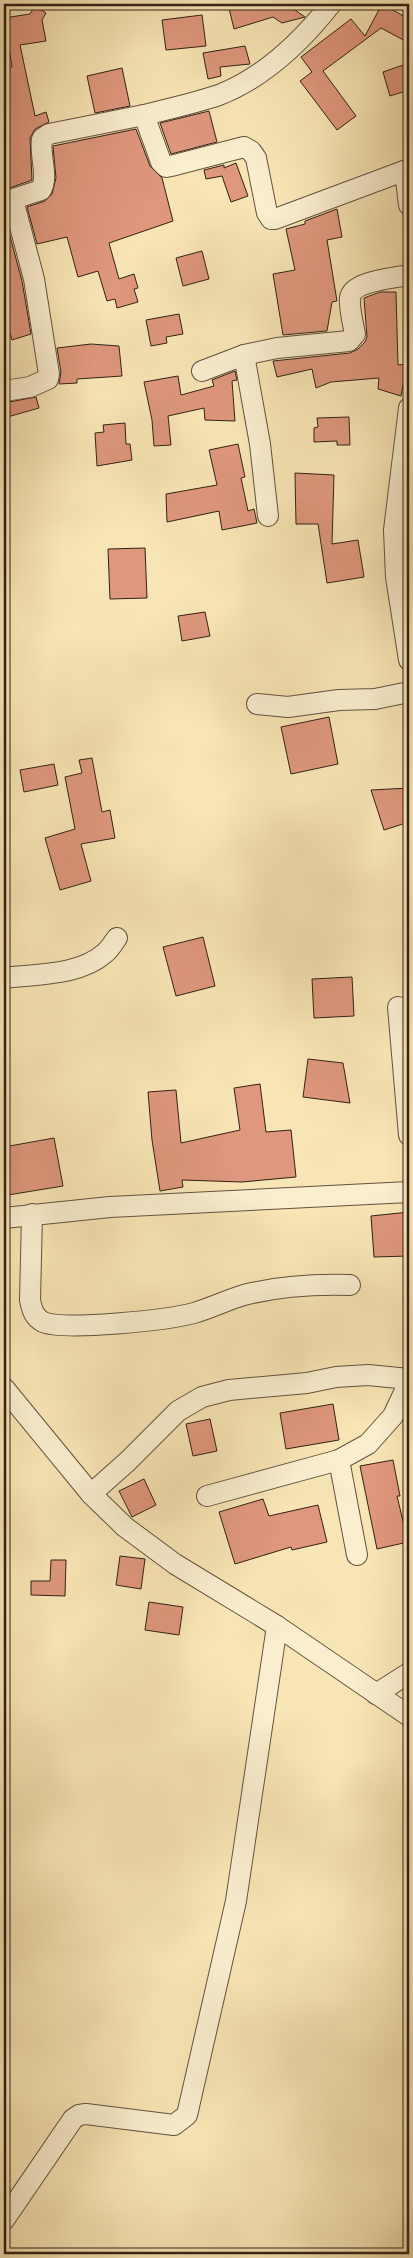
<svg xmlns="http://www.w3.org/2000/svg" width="413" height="2258" viewBox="0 0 413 2258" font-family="'Libre Caslon Text',serif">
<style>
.building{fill:#df977d;stroke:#302116}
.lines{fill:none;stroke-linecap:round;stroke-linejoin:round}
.street-casing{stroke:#62523e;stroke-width:22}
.street{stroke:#faeecf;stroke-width:20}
</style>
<rect width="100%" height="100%" fill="#f8e5b5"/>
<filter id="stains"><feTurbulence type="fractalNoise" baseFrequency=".004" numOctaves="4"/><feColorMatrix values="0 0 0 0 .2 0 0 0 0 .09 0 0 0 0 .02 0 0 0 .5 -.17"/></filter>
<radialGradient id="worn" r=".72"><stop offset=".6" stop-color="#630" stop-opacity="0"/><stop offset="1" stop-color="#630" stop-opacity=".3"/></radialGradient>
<g class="building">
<path d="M228 4H304V7L295 10 305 17 282 23 273 17 234 29Z"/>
<path d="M382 4 409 19V43L381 28 323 71 356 116 337 130 300 81 312 72 301 57 351 19 365 36Z"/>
<path d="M35 6 46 13 42 20 46 41 20 45 35 116 46 112 49 122 35 129 30 138 32 180 4 190V69L12 67 4 18 30 14Z"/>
<path d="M202 15 206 46 166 50 162 20Z"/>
<path d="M245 46 250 64 220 67 221 76 208 79 203 53Z"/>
<path d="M409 63V90L390 96 383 72Z"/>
<path d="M122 68 130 106 95 113 87 76Z"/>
<path d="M209 111 217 142 171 154 160 123Z"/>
<path d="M136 129 150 166 162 178 173 221 109 243 119 279 134 274 138 288 134 289 138 302 117 308 115 299 107 301 98 271 78 277 67 237 37 244 27 207 45 201 52 194 56 178 53 146Z"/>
<path d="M236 163 248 196 231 202 222 176 206 179 204 170 224 165V168Z"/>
<path d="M337 209 342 237 327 240 337 301 332 302 327 331 283 335 273 274 295 270 286 229 305 224V221Z"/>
<path d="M4 214 22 281 31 334 12 340 4 314Z"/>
<path d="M202 251 209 279 183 286 176 258Z"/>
<path d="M380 292H396L398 365 407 364 401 396 378 389 379 378 331 382 316 388 312 369 277 377 273 361 350 353 358 349 365 342 367 337 364 298Z"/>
<path d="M179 314 183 334 166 337 167 343 151 346 146 320Z"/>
<path d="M91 344 119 346 122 376 77 379V383L59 384 61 372 57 348Z"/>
<path d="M235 371 237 380 232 381 235 421 205 420 204 408 168 416 171 445 154 446 152 420 144 382 178 376 181 395 214 386 212 380Z"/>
<path d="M36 397 39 408 4 418V403Z"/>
<path d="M349 417 350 445H337V441L314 442V428L318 427 317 418Z"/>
<path d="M125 423 126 444H130L132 460 97 466 95 433 104 432 103 425Z"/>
<path d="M238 444 245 477 241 478 248 511 254 509 257 523 222 530 219 511 167 522 166 494 217 485 209 450Z"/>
<path d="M295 473 334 475 332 544 358 540 364 577 327 583 318 524H296Z"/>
<path d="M145 548 147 598 110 599 108 549Z"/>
<path d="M205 612 210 636 182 641 178 616Z"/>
<path d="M329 717 338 764 291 774 281 727Z"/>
<path d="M92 758 102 812 110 810 115 838 81 844 91 881 60 890 45 838 75 829 65 777 82 773 79 760Z"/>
<path d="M54 764 58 785 24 792 20 770Z"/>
<path d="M409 788V822L384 830 371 790Z"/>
<path d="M203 937 215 986 176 996 163 947Z"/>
<path d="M352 977 354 1016 314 1018 312 979Z"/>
<path d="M308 1059 343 1063 350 1103 303 1097Z"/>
<path d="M260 1084 266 1132 291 1130 296 1177 242 1182 182 1180 183 1187 160 1191 152 1140 148 1092 176 1090 181 1143 240 1130 234 1088Z"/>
<path d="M54 1138 63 1186 8 1195 4 1170V1147Z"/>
<path d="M409 1212V1256L374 1257 371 1216Z"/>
<path d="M333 1404 339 1440 286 1449 280 1413Z"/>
<path d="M210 1419 217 1451 193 1456 186 1424Z"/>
<path d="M393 1460 400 1496H397L408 1542 377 1549 360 1466Z"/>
<path d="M144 1479 156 1505 132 1517 119 1491Z"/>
<path d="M263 1499 269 1516 318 1505 327 1542 292 1550 291 1547 235 1564 219 1512Z"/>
<path d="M120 1556 145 1559 141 1589 116 1585Z"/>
<path d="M51 1560H66L65 1596 31 1595V1581H50Z"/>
<path d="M149 1602 183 1607 179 1635 145 1630Z"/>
</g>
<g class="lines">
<defs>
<g id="street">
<path d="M331 4C301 42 265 77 219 95 195 103 169 109 144 115L161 162 166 167 171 166 244 147 251 151 256 158 267 213 271 219H275L409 169"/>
<path d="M405 171 409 205"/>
<path d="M4 202 41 190C49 176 39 155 42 139L49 134 144 115"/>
<path d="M244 355 260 444 268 516"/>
<path d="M202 371 244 355 277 348 349 341 355 334C353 323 349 309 350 298 352 281 395 278 409 275"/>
<path d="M4 391 30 387 48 379 49 374 34 279 13 200"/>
<path d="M409 408 394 530 396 577 409 660"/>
<path d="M257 704 288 707 339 700 375 699 409 692"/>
<path d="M4 978C36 974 79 976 105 953 110 949 113 943 117 938"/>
<path d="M398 1007 409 1135"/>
<path d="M32 1214 30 1300C32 1310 34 1317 43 1322 64 1331 169 1320 194 1313 211 1308 227 1300 244 1295 279 1286 315 1284 350 1285"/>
<path d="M4 1218 110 1207 409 1192"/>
<path d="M4 1388 91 1494 125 1527 175 1564 277 1626 409 1716"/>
<path d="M339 1460 357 1555"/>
<path d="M91 1494 128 1461 178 1411 202 1397 229 1390 307 1383 336 1377 368 1375 409 1379"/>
<path d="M207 1496 339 1460 368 1444 393 1416 409 1382"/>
<path d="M376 1694 409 1673"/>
<path d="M4 2220 73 2119 79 2115 86 2114 174 2125 187 2115 236 1901 277 1626"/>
</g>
</defs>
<use href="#street" class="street-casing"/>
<use href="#street" class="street"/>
</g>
<rect width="413" height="2258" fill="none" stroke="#f8e5b5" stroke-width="20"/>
<rect x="5" y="5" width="403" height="2248" fill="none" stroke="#302116" stroke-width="2.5"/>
<rect x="10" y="10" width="393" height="2238" fill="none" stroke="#302116"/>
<rect width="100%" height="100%" filter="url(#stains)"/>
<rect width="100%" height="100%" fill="url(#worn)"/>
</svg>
